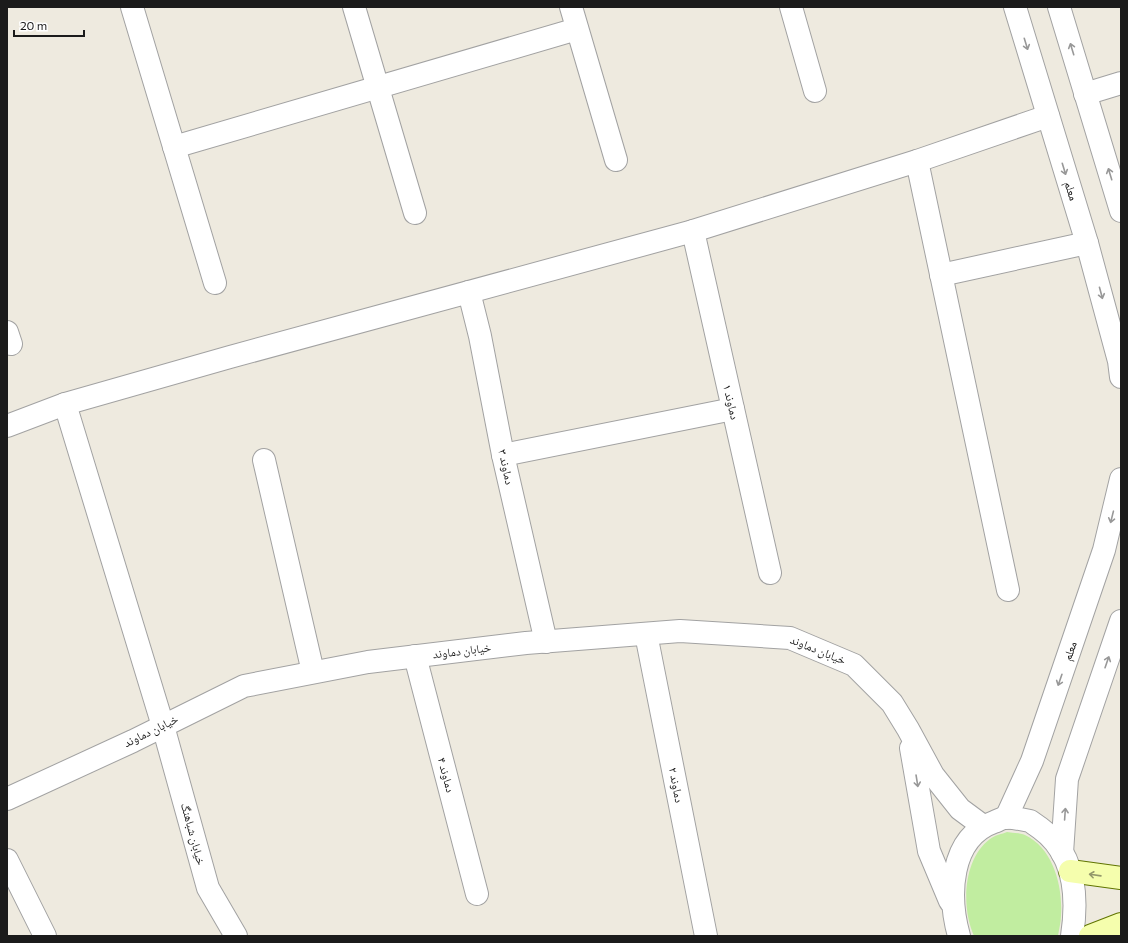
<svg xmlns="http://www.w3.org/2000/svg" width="1128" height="943" viewBox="0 0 1128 943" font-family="Commissioner,'Noto Naskh Arabic',sans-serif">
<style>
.grass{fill:#c1eda0}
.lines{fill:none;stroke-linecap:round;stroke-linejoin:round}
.minor-casing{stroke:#a2a2a2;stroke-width:24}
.tertiary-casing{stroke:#a2a2a2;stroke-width:24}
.secondary-casing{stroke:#607400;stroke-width:24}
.minor{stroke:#fff;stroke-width:22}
.tertiary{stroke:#fff;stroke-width:22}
.secondary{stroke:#f5fead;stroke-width:22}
.oneway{stroke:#989898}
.oneway2{stroke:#93986b}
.labels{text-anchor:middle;stroke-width:3.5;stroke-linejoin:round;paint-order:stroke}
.street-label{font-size:12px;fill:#1b1b1b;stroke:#fff}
</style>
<rect width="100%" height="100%" fill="#eeeadf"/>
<path class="grass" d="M1007 832C1013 833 1020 833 1025 835 1053 848 1063 886 1061 915 1061 922 1059 929 1058 936H974C961 907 963 859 990 839 995 835 1002 834 1007 832Z"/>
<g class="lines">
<defs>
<g id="minor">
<path d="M132 7 215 283"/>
<path d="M354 7 415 213"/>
<path d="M571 7 616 160"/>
<path d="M791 7 815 91"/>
<path d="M1085 94 1121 83"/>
<path d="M174 147 577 29"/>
<path d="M917 161 1008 590"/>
<path d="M693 231 770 573"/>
<path d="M941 275 1087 243"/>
<path d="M469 292 480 336 503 455 546 642"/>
<path d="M7 332 11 344"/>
<path d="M65 404 163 726 208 888 236 936"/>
<path d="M7 426 65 404 230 357 693 231 917 161 1048 116"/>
<path d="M503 455 733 409"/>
<path d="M264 460 313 672"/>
<path d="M646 634 706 936"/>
<path d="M415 656 477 894"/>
<path d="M911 748 929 851 950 901"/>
<path d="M7 799 133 741 244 686 368 662 526 643 680 631 790 638 854 665 892 703 908 729 933 775 960 809 983 826"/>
<path d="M7 860 45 936"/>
<path d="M959 936C948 897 949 838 994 822 997 821 1002 818 1005 818 1010 817 1025 820 1030 821 1033 823 1037 826 1040 828 1075 853 1078 897 1072 936"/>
</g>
<g id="tertiary">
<path d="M1015 7 1087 243 1119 361 1121 377"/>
<path d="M1059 7 1121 211"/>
<path d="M1006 818 1032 761 1104 550 1121 479"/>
<path d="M1062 853 1067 779 1121 621"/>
</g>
<g id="secondary">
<path d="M1070 871 1121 878"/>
<path d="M1090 936 1121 924"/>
</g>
</defs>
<use href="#minor" class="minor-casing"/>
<use href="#tertiary" class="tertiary-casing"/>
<use href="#secondary" class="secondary-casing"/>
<use href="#minor" class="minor"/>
<use href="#tertiary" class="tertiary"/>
<use href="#secondary" class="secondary"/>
</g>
<defs><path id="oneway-shaft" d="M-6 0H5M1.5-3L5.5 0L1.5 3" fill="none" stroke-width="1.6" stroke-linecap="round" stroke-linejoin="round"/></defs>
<g class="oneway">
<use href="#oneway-shaft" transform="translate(1026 44) rotate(73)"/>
<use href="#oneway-shaft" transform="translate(1072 49) rotate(-107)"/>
<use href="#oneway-shaft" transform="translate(1064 169) rotate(73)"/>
<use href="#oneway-shaft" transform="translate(1110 174) rotate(-107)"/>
<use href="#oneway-shaft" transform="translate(1101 293) rotate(75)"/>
<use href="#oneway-shaft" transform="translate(1112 517) rotate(104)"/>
<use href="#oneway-shaft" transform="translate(1107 662) rotate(-71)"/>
<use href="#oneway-shaft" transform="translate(1060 680) rotate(109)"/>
<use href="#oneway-shaft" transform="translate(917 781) rotate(81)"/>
<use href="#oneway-shaft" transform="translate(1065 814) rotate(-86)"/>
</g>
<use class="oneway2" href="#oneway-shaft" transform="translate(1095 875) rotate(-172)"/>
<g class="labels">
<g class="street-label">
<text transform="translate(1071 191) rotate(73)" y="4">معلم</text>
<text transform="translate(731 402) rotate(77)" y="4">دماوند ۱</text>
<text transform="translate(506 467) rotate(78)" y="4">دماوند ۳</text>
<text transform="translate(818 650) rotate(22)" y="4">خیابان دماوند</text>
<text transform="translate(462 651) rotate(-7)" y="4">خیابان دماوند</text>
<text transform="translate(1070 651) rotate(-71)" y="4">معلم</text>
<text transform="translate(151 731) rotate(-26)" y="4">خیابان دماوند</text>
<text transform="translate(446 775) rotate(75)" y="4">دماوند ۴</text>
<text transform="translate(676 785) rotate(79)" y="4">دماوند ۲</text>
<text transform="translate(193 834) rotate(75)" y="4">خیابان شباهنگ</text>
</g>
</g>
<rect width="1128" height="943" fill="none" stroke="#1b1b1b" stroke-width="16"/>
<path d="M14 30v6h70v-6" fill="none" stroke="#1b1b1b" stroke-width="2"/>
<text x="20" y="30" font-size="12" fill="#1b1b1b" stroke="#ffffff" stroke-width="3" paint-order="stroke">20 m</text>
</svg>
